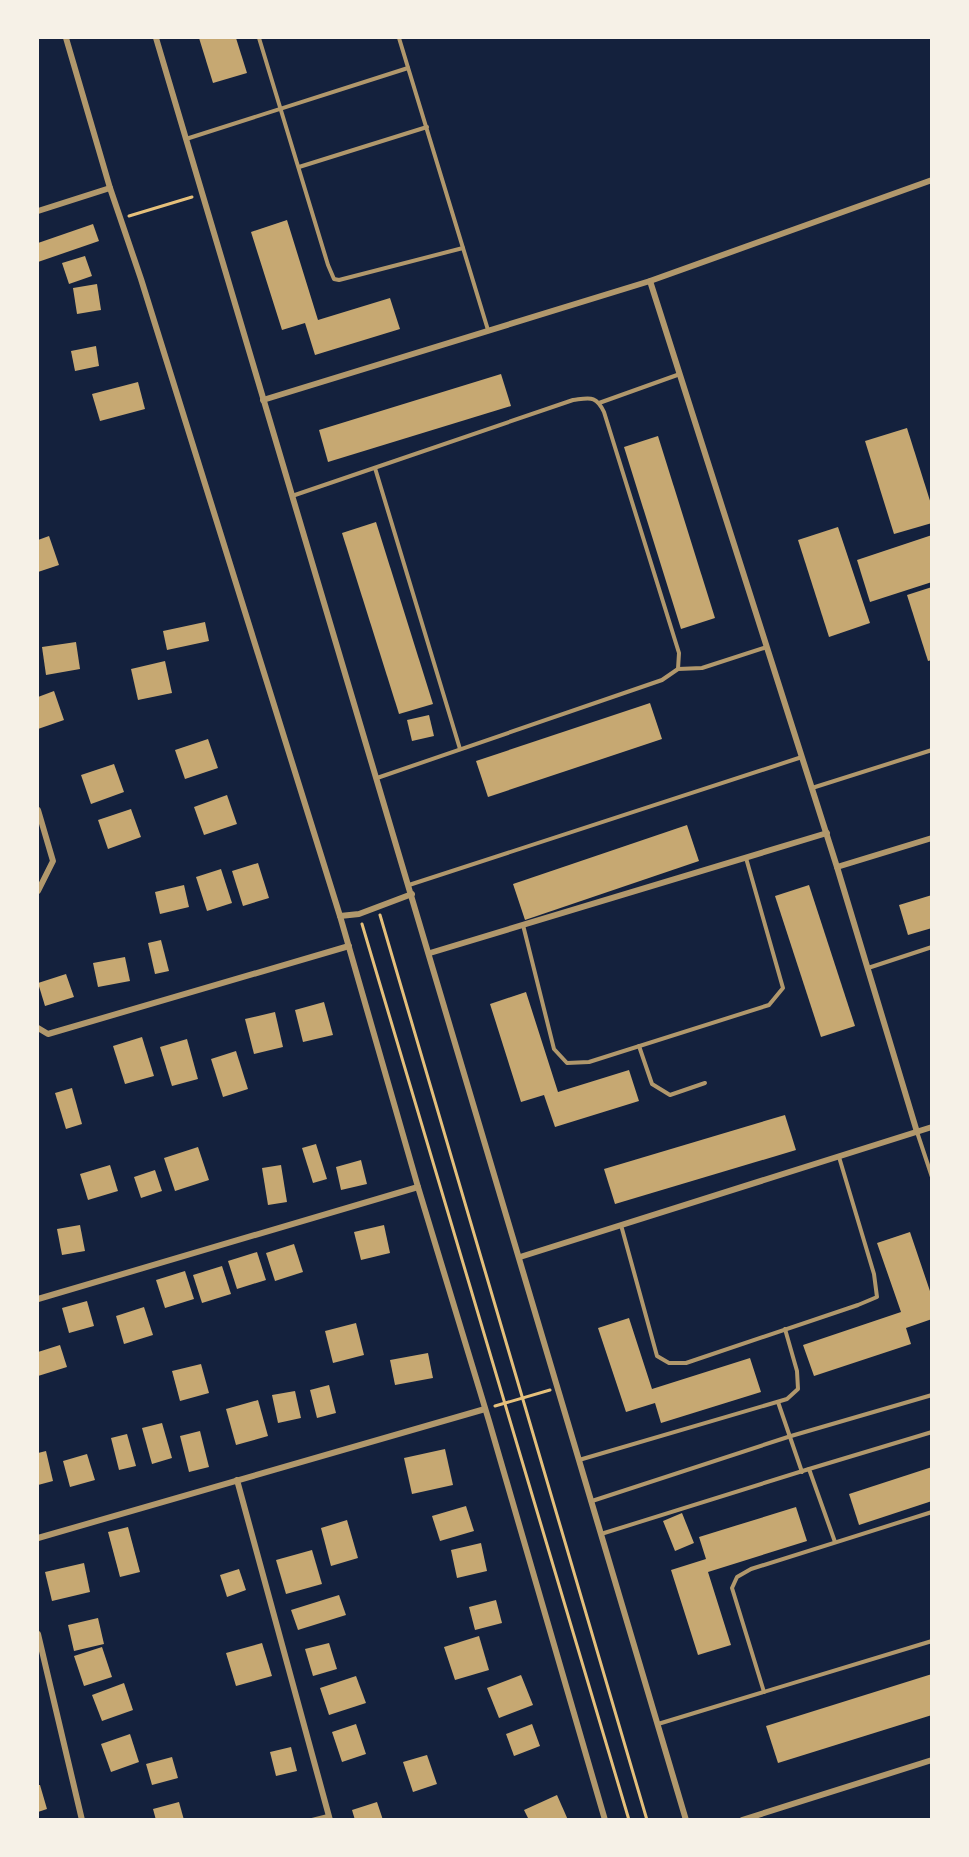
<svg xmlns="http://www.w3.org/2000/svg" width="969" height="1857" viewBox="0 0 969 1857" font-family="Ubuntu,sans-serif">
<style>
.building{fill:#c6a872}
.lines{fill:none;stroke-linecap:round;stroke-linejoin:round}
.path{stroke:#e5c07b;stroke-width:3}
.service{stroke:#b1986c;stroke-width:4}
.minor{stroke:#b1986c;stroke-width:6}
</style>
<rect width="100%" height="100%" fill="#14213d"/>
<g class="building">
<path d="M199 38H236L247 73 213 83Z"/>
<path d="M287 220 318 320 390 298 400 329 315 355 305 323 282 330 251 232Z"/>
<path d="M93 224 99 241 38 262V243Z"/>
<path d="M85 256 92 276 69 284 62 263Z"/>
<path d="M97 284 101 310 77 314 73 288Z"/>
<path d="M96 346 99 366 75 371 71 351Z"/>
<path d="M501 374 511 406 328 462 319 430Z"/>
<path d="M138 382 145 409 100 421 92 394Z"/>
<path d="M907 428 932 507V523L894 534 865 441Z"/>
<path d="M658 436 715 618 681 629 624 447Z"/>
<path d="M376 522 433 704 399 714 342 533Z"/>
<path d="M838 527 870 623 829 637 798 540Z"/>
<path d="M932 535V582L870 602 857 560Z"/>
<path d="M49 536 59 565 38 572V540Z"/>
<path d="M932 587V660L928 661 907 595Z"/>
<path d="M205 622 209 641 167 650 163 631Z"/>
<path d="M76 642 80 669 46 675 42 647Z"/>
<path d="M165 661 172 693 138 700 131 669Z"/>
<path d="M54 691 64 720 38 729V697Z"/>
<path d="M650 703 662 739 488 797 476 761Z"/>
<path d="M429 715 434 736 412 741 407 720Z"/>
<path d="M208 739 218 768 185 779 175 750Z"/>
<path d="M114 764 124 792 91 804 81 775Z"/>
<path d="M227 795 237 824 204 835 194 807Z"/>
<path d="M131 809 141 837 108 849 98 820Z"/>
<path d="M687 825 699 861 525 920 513 884Z"/>
<path d="M258 863 269 898 243 906 232 871Z"/>
<path d="M221 869 232 903 207 911 196 877Z"/>
<path d="M184 885 189 907 160 914 155 892Z"/>
<path d="M809 885 855 1026 821 1037 775 896Z"/>
<path d="M932 895V928L908 935 899 905Z"/>
<path d="M161 940 169 971 155 974 148 943Z"/>
<path d="M125 957 130 981 98 987 93 963Z"/>
<path d="M66 974 74 997 45 1006 38 983Z"/>
<path d="M526 992 558 1092 629 1070 639 1101 555 1127 544 1095 521 1102 490 1004Z"/>
<path d="M324 1002 333 1035 303 1042 295 1010Z"/>
<path d="M275 1012 283 1047 254 1054 245 1019Z"/>
<path d="M142 1037 154 1076 125 1084 113 1046Z"/>
<path d="M187 1039 198 1079 172 1086 160 1047Z"/>
<path d="M236 1051 248 1089 223 1097 211 1059Z"/>
<path d="M72 1088 82 1124 66 1129 55 1093Z"/>
<path d="M785 1115 796 1150 615 1204 604 1169Z"/>
<path d="M316 1144 327 1179 313 1183 302 1148Z"/>
<path d="M198 1147 209 1180 175 1191 164 1158Z"/>
<path d="M361 1160 367 1184 341 1190 336 1167Z"/>
<path d="M110 1165 118 1191 88 1200 80 1174Z"/>
<path d="M281 1165 287 1202 268 1205 262 1168Z"/>
<path d="M155 1170 162 1191 141 1198 134 1177Z"/>
<path d="M80 1225 85 1251 62 1255 57 1229Z"/>
<path d="M384 1225 390 1253 361 1260 354 1232Z"/>
<path d="M910 1232 932 1297V1319L906 1328 911 1344 814 1376 803 1345 901 1312 877 1243Z"/>
<path d="M294 1244 303 1272 275 1281 266 1253Z"/>
<path d="M257 1252 266 1280 237 1289 228 1261Z"/>
<path d="M222 1266 231 1294 202 1303 193 1275Z"/>
<path d="M185 1271 194 1299 165 1308 156 1280Z"/>
<path d="M87 1301 94 1326 69 1333 62 1308Z"/>
<path d="M144 1307 153 1335 124 1344 116 1316Z"/>
<path d="M629 1318 652 1389 750 1358 761 1392 661 1423 655 1403 626 1412 598 1328Z"/>
<path d="M356 1323 364 1355 333 1363 325 1331Z"/>
<path d="M60 1345 67 1367 38 1376V1352Z"/>
<path d="M428 1353 433 1378 395 1385 390 1360Z"/>
<path d="M201 1364 209 1393 180 1401 172 1371Z"/>
<path d="M329 1385 336 1413 317 1418 310 1390Z"/>
<path d="M295 1391 301 1418 278 1423 272 1395Z"/>
<path d="M258 1400 268 1436 236 1445 226 1409Z"/>
<path d="M162 1423 172 1458 152 1464 142 1428Z"/>
<path d="M200 1431 209 1467 189 1472 180 1436Z"/>
<path d="M127 1434 136 1466 119 1470 111 1438Z"/>
<path d="M445 1449 453 1485 412 1494 404 1458Z"/>
<path d="M46 1451 53 1481 38 1485V1453Z"/>
<path d="M87 1454 95 1480 70 1487 63 1461Z"/>
<path d="M932 1467V1501L859 1525 849 1494Z"/>
<path d="M466 1506 474 1531 440 1541 432 1516Z"/>
<path d="M796 1507 807 1541 708 1572 731 1645 698 1655 671 1570 706 1559 699 1537Z"/>
<path d="M682 1513 694 1543 675 1551 663 1521Z"/>
<path d="M347 1520 358 1558 331 1566 321 1528Z"/>
<path d="M128 1527 140 1572 120 1577 108 1532Z"/>
<path d="M481 1543 487 1571 457 1578 451 1550Z"/>
<path d="M312 1550 322 1584 286 1594 276 1560Z"/>
<path d="M84 1563 90 1592 52 1601 45 1572Z"/>
<path d="M239 1569 246 1590 227 1597 220 1575Z"/>
<path d="M339 1595 346 1615 298 1630 291 1610Z"/>
<path d="M496 1600 502 1623 475 1630 469 1607Z"/>
<path d="M98 1618 104 1644 74 1651 68 1625Z"/>
<path d="M479 1636 489 1670 455 1680 444 1647Z"/>
<path d="M262 1643 272 1676 236 1686 226 1653Z"/>
<path d="M329 1643 337 1669 313 1676 305 1649Z"/>
<path d="M102 1647 112 1677 84 1686 74 1656Z"/>
<path d="M932 1674V1715L778 1763 766 1726Z"/>
<path d="M521 1675 533 1705 499 1718 487 1688Z"/>
<path d="M356 1676 366 1703 329 1715 320 1688Z"/>
<path d="M124 1683 133 1710 102 1721 92 1695Z"/>
<path d="M356 1724 366 1754 342 1762 332 1732Z"/>
<path d="M532 1724 540 1746 514 1756 506 1734Z"/>
<path d="M130 1734 139 1762 111 1772 101 1744Z"/>
<path d="M291 1747 297 1771 276 1776 270 1752Z"/>
<path d="M427 1755 437 1784 413 1792 403 1762Z"/>
<path d="M172 1757 178 1778 152 1785 146 1764Z"/>
<path d="M38 1785H40L47 1809 38 1812Z"/>
<path d="M557 1795 568 1820H529L524 1810Z"/>
<path d="M179 1802 184 1820H156L153 1809Z"/>
<path d="M377 1802 383 1820H355L352 1810Z"/>
</g>
<g class="lines">
<g class="path">
<path d="M129 216 192 197"/>
<path d="M380 915 647 1820"/>
<path d="M362 924 629 1820"/>
<path d="M495 1406 550 1390"/>
</g>
<g class="service">
<path d="M259 38 328 265 334 279 339 280 463 248"/>
<path d="M399 38 488 330"/>
<path d="M186 139 408 68"/>
<path d="M299 167 427 127"/>
<path d="M599 403 680 374"/>
<path d="M375 468 460 749"/>
<path d="M292 496 573 400C590 398 596 395 604 412L679 653 678 669 662 680 377 778"/>
<path d="M678 669 702 668 767 647"/>
<path d="M812 788 932 750"/>
<path d="M409 885 802 757"/>
<path d="M523 925 554 1049 567 1063 589 1062 769 1005 783 988 746 858"/>
<path d="M868 968 932 947"/>
<path d="M639 1046 652 1084 670 1095 705 1083"/>
<path d="M917 1132 932 1177"/>
<path d="M621 1225 657 1356 669 1363H686L858 1305 877 1297 874 1274 839 1157"/>
<path d="M778 1402 802 1472"/>
<path d="M579 1460 787 1399 798 1389 797 1371 785 1329"/>
<path d="M809 1469 932 1432"/>
<path d="M592 1501 791 1436 932 1395"/>
<path d="M601 1534 809 1469 835 1542"/>
<path d="M764 1692 732 1588 737 1577 751 1569 932 1512"/>
<path d="M658 1724 932 1641"/>
<path d="M312 1820 328 1816"/>
</g>
<g class="minor">
<path d="M66 38 110 188 141 279 340 916 418 1187 489 1421 605 1820"/>
<path d="M156 38 686 1820"/>
<path d="M38 211 110 188"/>
<path d="M650 281 837 867 917 1132"/>
<path d="M263 400 650 281 932 180"/>
<path d="M38 810 53 861 38 891"/>
<path d="M837 867 932 838"/>
<path d="M340 916 359 914 412 894"/>
<path d="M430 953 827 833"/>
<path d="M38 1028 48 1034 349 946"/>
<path d="M520 1257 932 1127"/>
<path d="M38 1299 418 1187"/>
<path d="M237 1480 330 1820"/>
<path d="M38 1538 485 1409"/>
<path d="M38 1634 82 1820"/>
<path d="M742 1820 932 1760"/>
</g>
</g>
<rect width="969" height="1857" fill="none" stroke="#f6f1e7" stroke-width="78"/>
</svg>
